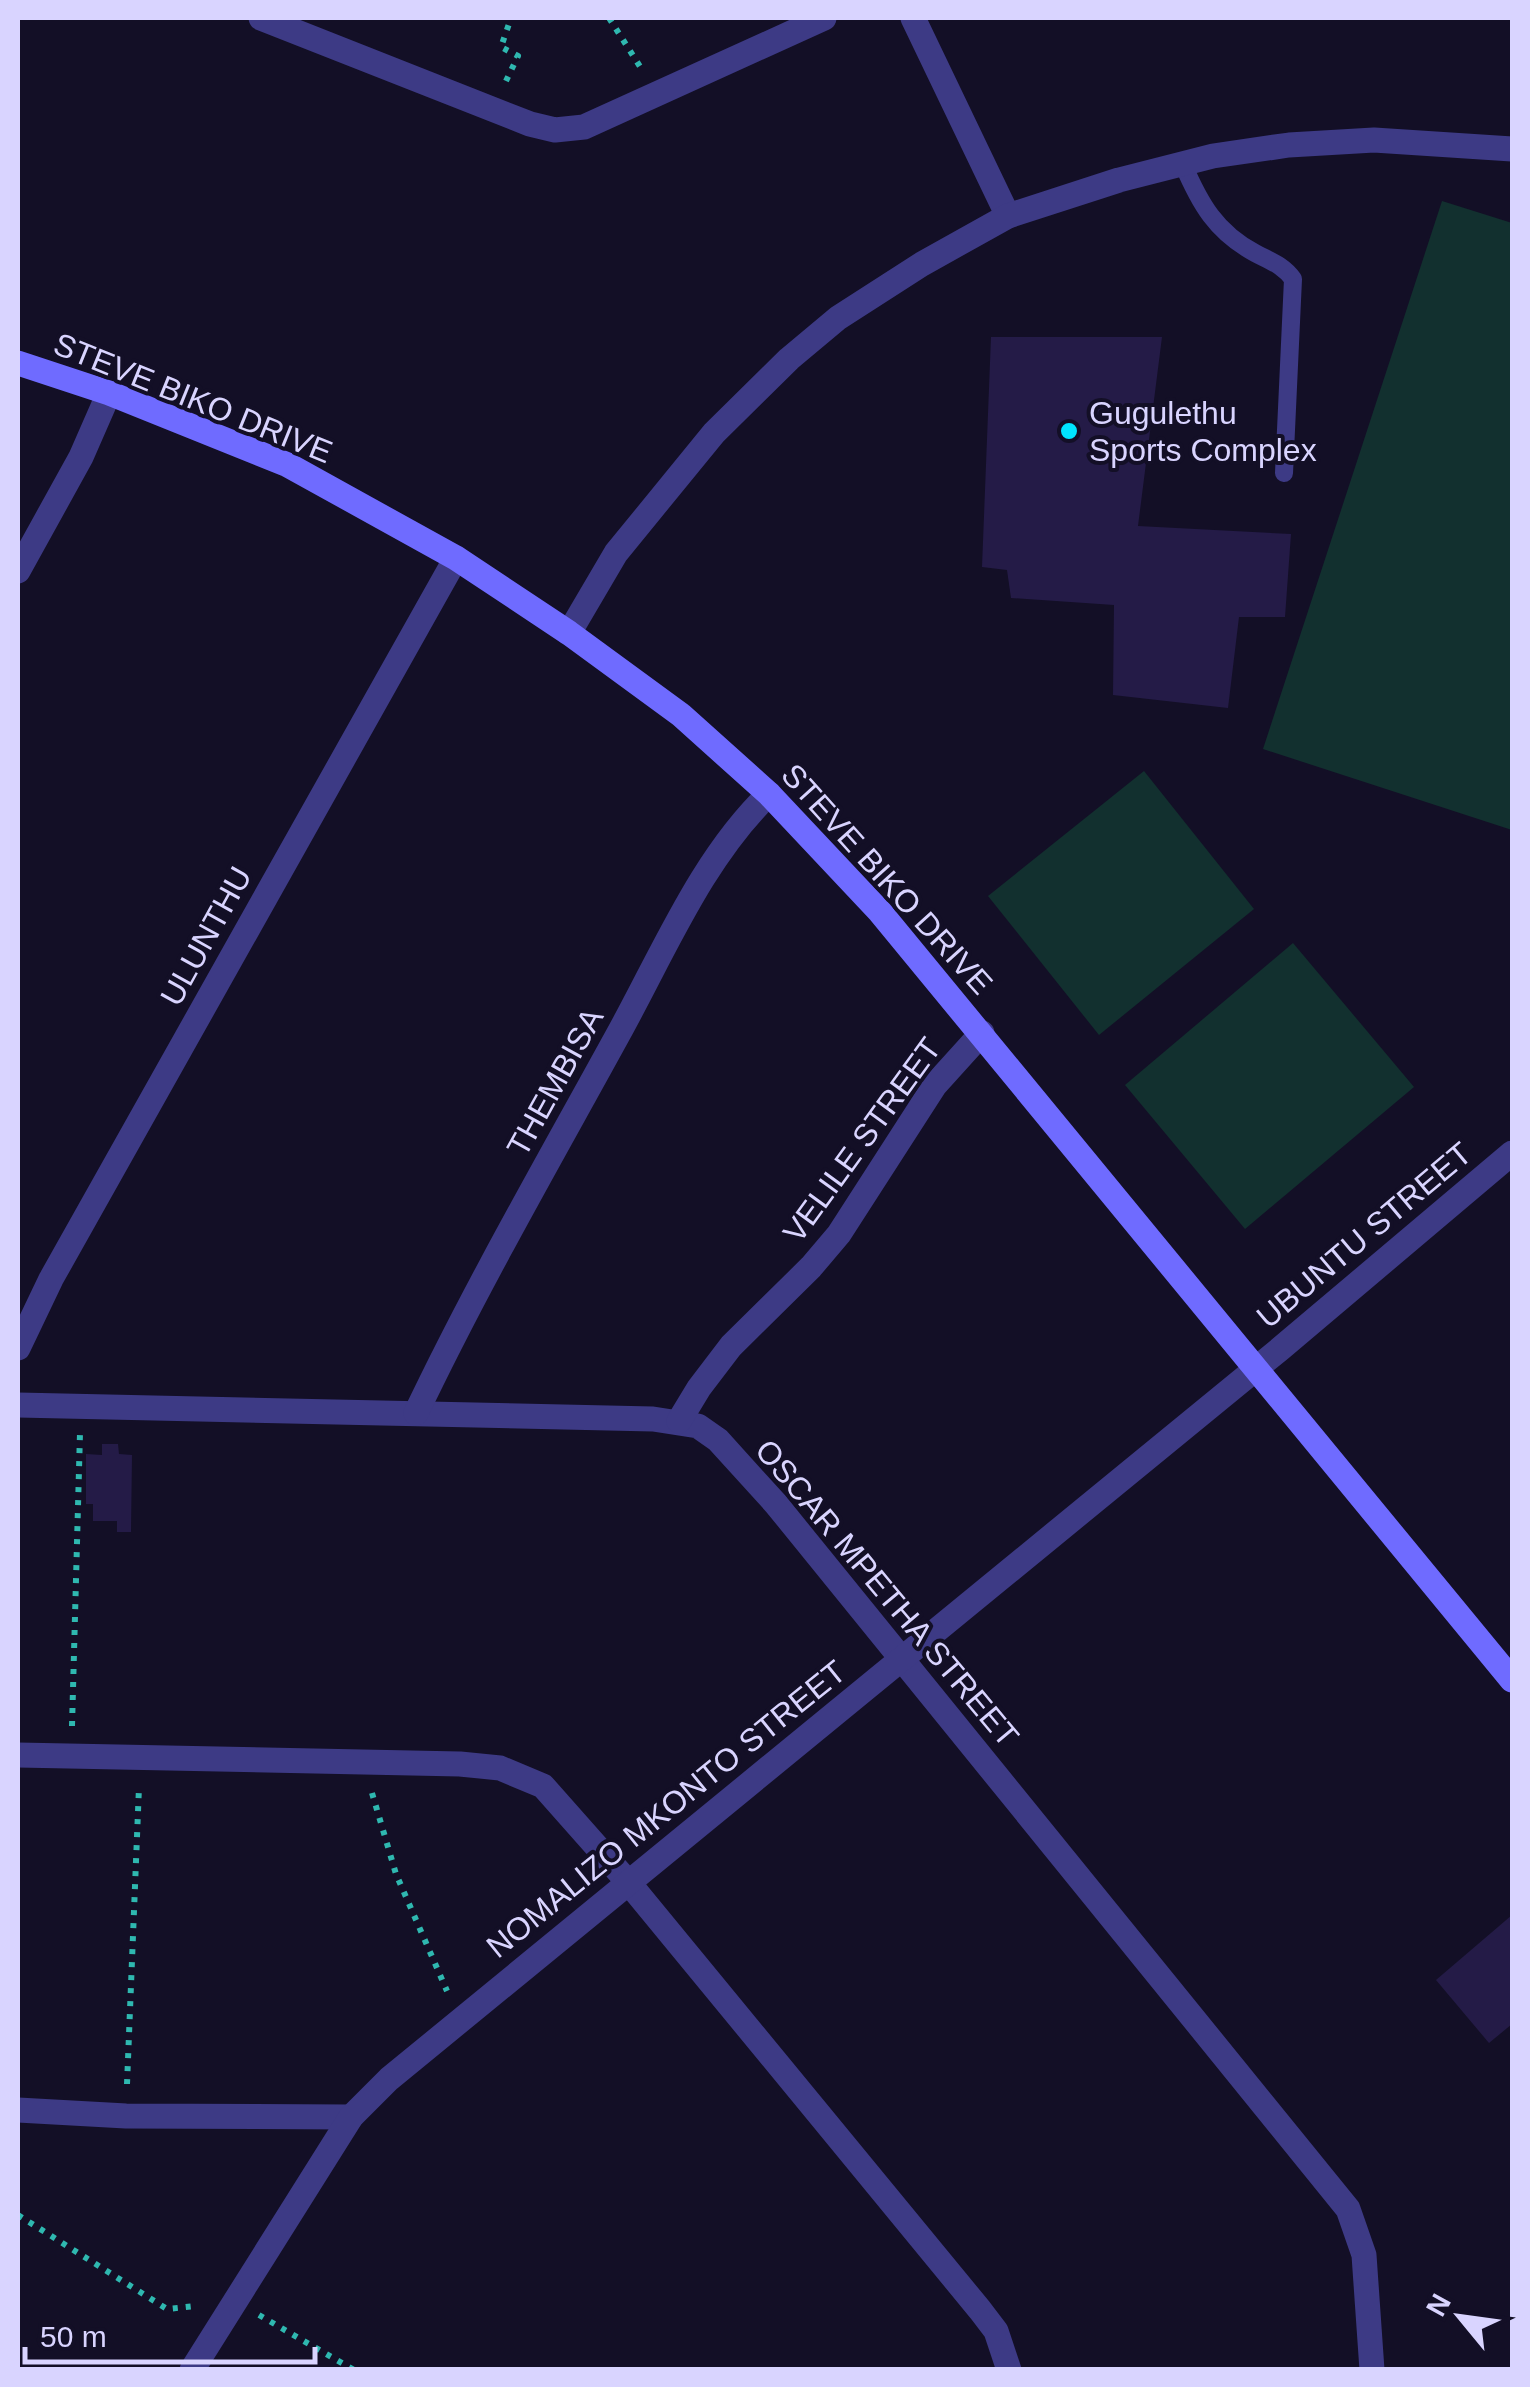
<svg xmlns="http://www.w3.org/2000/svg" width="1530" height="2387" viewBox="0 0 1530 2387" font-family="Helvetica,sans-serif">
<style>
.green{fill:#12302f}
.building{fill:#241b47}
.lines{fill:none;stroke-linecap:round;stroke-linejoin:round}
.path{stroke:#2fb8b0;stroke-width:6;stroke-dasharray:5 8;stroke-linecap:butt}
.lane{stroke:#3d3a85;stroke-width:18}
.street{stroke:#3d3a85;stroke-width:25}
.secondary{stroke:#6f6bff;stroke-width:25}
.poi-dot{fill:#00e5ff;stroke:#130f26;stroke-width:4}
.labels{text-anchor:middle;stroke-width:8;stroke-linejoin:round;paint-order:stroke}
.street-label{font-size:32px;fill:#d9d4ff;stroke:#130f26}
.poi-label{font-size:32px;fill:#d9d4ff;stroke:#130f26;text-anchor:start}
</style>
<rect width="100%" height="100%" fill="#130f26"/>
<g class="green">
<path d="M1442 201 1512 223V830L1263 749Z"/>
<path d="M1144 771 1254 909 1099 1035 988 896Z"/>
<path d="M1293 943 1414 1087 1245 1229 1125 1085Z"/>
</g>
<g class="building">
<path d="M991 337H1162L1138 526 1291 534 1285 617H1239L1228 708 1113 695 1114 605 1011 598 1007 570 982 567Z"/>
<path d="M102 1444H118L119 1454 132 1455 131 1532H117V1521H93V1504H86V1454L102 1455Z"/>
<path d="M1512 1915V2024L1489 2043 1436 1980Z"/>
</g>
<g class="lines">
<g class="path">
<path d="M609 18 641 68"/>
<path d="M506 81 518 56 501 47 511 18"/>
<path d="M72 1726 80 1433"/>
<path d="M372 1793 396 1874 447 1991"/>
<path d="M127 2084 139 1787"/>
<path d="M18 2215 167 2309 196 2306"/>
<path d="M259 2315 354 2370"/>
</g>
<path class="lane" d="M1183 164C1200 204 1216 232 1255 253 1270 261 1283 265 1293 279L1284 473"/>
<g class="street">
<path d="M261 18 530 124 555 130 584 127 824 18"/>
<path d="M913 18 1008 216"/>
<path d="M18 571 81 457 109 393"/>
<path d="M569 633 616 553 714 433 789 359 838 318 922 264 1008 216 1119 180 1213 156 1289 145 1374 140 1512 149"/>
<path d="M18 1348 51 1279 456 558"/>
<path d="M18 1405 653 1419 698 1426 718 1440 776 1504 1348 2209 1364 2255 1372 2370"/>
<path d="M416 1413C478 1283 551 1157 620 1031 664 951 703 857 769 794"/>
<path d="M679 1421 699 1388 731 1346 811 1267 839 1234 935 1085 982 1033"/>
<path d="M18 1755 460 1764 500 1768 543 1786 628 1882 980 2310 996 2331 1009 2370"/>
<path d="M18 2110 126 2116 351 2117"/>
<path d="M192 2370 351 2117 389 2079 1280 1349 1512 1153"/>
</g>
<path class="secondary" d="M18 363 109 393 288 465 456 558 569 633 681 715 769 794 880 912 1512 1680"/>
</g>
<circle class="poi-dot" cx="1069" cy="431" r="10"/>
<g class="labels">
<g class="street-label">
<text transform="translate(193 398) rotate(22)" y="11">STEVE BIKO DRIVE</text>
<text transform="translate(887 879) rotate(48)" y="11">STEVE BIKO DRIVE</text>
<text transform="translate(206 936) rotate(-61)" y="11">ULUNTHU</text>
<text transform="translate(555 1082) rotate(-61)" y="11">THEMBISA</text>
<text transform="translate(862 1140) rotate(-54)" y="11">VELILE STREET</text>
<text transform="translate(1364 1235) rotate(-40)" y="11">UBUNTU STREET</text>
<text transform="translate(887 1593) rotate(50)" y="11">OSCAR MPETHA STREET</text>
<text transform="translate(666 1809) rotate(-39)" y="11">NOMALIZO MKONTO STREET</text>
</g>
<g class="poi-label">
<text x="1089" y="424">Gugulethu<tspan x="1089" dy="37">Sports Complex</tspan></text>
</g>
</g>
<rect width="1530" height="2387" fill="none" stroke="#d9d4ff" stroke-width="40"/>
<g transform="translate(1460 2317) rotate(299)" stroke="#130f26" stroke-width="8" paint-order="stroke">
<path d="M0-8L18 38L0 25L-18 38Z" fill="#d9d4ff"/>
<text y="-15" font-size="28" font-weight="bold" text-anchor="middle" fill="#d9d4ff">N</text>
</g>
<path d="M25 2347v15h290v-15" fill="none" stroke="#d9d4ff" stroke-width="5"/>
<text x="40" y="2347" font-size="30" fill="#d9d4ff" stroke="#130f26" stroke-width="8" paint-order="stroke">50 m</text>
</svg>
